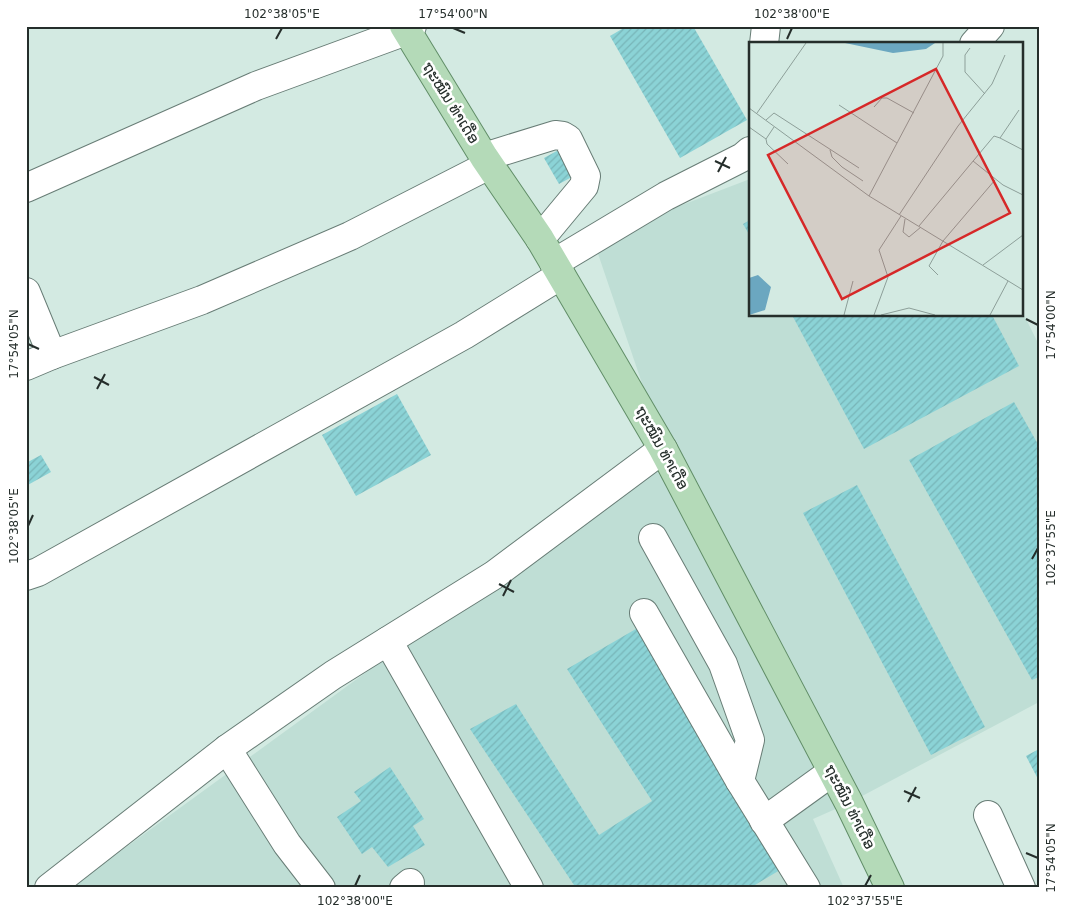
<svg xmlns="http://www.w3.org/2000/svg" width="1065" height="914" viewBox="0 0 1065 914" font-family="'DejaVu Sans','Noto Sans Lao',sans-serif">
<style>
.built{fill:#bfded5}
.building{fill:url(#building-hatch)}
.lines{fill:none;stroke-linecap:round;stroke-linejoin:round}
.minor-casing{stroke:#687d76;stroke-width:30}
.major-casing{stroke:#618e68;stroke-width:30}
.minor{stroke:#fff;stroke-width:28}
.major{stroke:#b4dab8;stroke-width:28}
.ticks{fill:none;stroke:#252e2b;stroke-width:2}
.labels{text-anchor:middle;stroke-width:5;stroke-linejoin:round;paint-order:stroke}
.street-label{font-size:15px;fill:#252e2b;stroke:#fff}
.inset-road{fill:none;stroke:#8d9f99;stroke-width:1}
.view{fill:#d62828;fill-opacity:0.15;stroke:#d62828;stroke-width:2.5}
.inset-edge{fill:none;stroke:#252e2b;stroke-width:2.5}
.neatline{fill:none;stroke:#252e2b;stroke-width:2}
.ticks-label{font-size:12px;text-anchor:middle;fill:#252e2b}
</style>
<defs>
<pattern id="building-hatch" width="6" height="6" patternUnits="userSpaceOnUse" patternTransform="scale(1.25)"><rect width="6" height="6" fill="#8bd3d6"/><path d="M-1 1l2-2M0 6l6-6M5 7l2-2" fill="none" stroke="#78b5b8"/></pattern>
</defs>
<rect width="100%" height="100%" fill="#d3eae2"/>
<path class="built" d="M750 179V315H1021V309L1039 345V702L849 803 813 819 844 888H70L666 454 593 239Z"/>
<g class="building">
<path d="M627 26H693L747 120 680 158 610 36Z"/>
<path d="M575 141 590 167 559 184 544 158Z"/>
<path d="M750 220V236L743 224Z"/>
<path d="M792 315H992L1019 366 864 449Z"/>
<path d="M397 394 431 455 356 496 322 435Z"/>
<path d="M1014 402 1039 446V677L1032 680 909 460Z"/>
<path d="M41 455 51 472 26 486V463Z"/>
<path d="M857 485 985 727 931 755 803 513Z"/>
<path d="M641 626 785 867 750 888H576L470 729 516 704 599 835 652 801 567 669Z"/>
<path d="M1039 749V781L1026 756Z"/>
<path d="M390 767 424 819 413 826 425 845 388 867 372 847 362 854 337 817 361 801 354 792Z"/>
</g>
<g class="lines">
<defs>
<g id="minor">
<path d="M764 44 766 26"/>
<path d="M974 44 990 26"/>
<path d="M484 157 555 135 563 136 568 139 586 176 584 186 540 239"/>
<path d="M26 188 256 86 406 31 412 26"/>
<path d="M554 263 666 196 743 157 750 151"/>
<path d="M26 292 52 355"/>
<path d="M26 366 52 355 202 300 350 236 489 165"/>
<path d="M653 538 723 664 750 740 740 781"/>
<path d="M26 576 38 572 464 335 561 275"/>
<path d="M644 613 740 781 806 888"/>
<path d="M388 641 529 888"/>
<path d="M227 749 287 844 321 888"/>
<path d="M988 815 1021 888"/>
<path d="M764 821 832 772"/>
<path d="M49 888 227 749 333 675 494 575 663 449"/>
<path d="M404 888 410 883"/>
</g>
<path id="major" d="M404 26 484 157 540 239 663 449 849 803 890 888"/>
</defs>
<use href="#minor" class="minor-casing"/>
<use href="#major" class="major-casing"/>
<use href="#minor" class="minor"/>
<use href="#major" class="major"/>
</g>
<path class="ticks" d="M453 28 465 33M276 39 282 28M787 39 792 28M715 161 730 168M718 172 726 157M1026 319 1038 325M28 344 39 349M94 377 109 385M97 389 105 374M28 526 33 515M1032 559 1038 548M499 584 514 592M503 596 511 580M904 791 920 798M908 802 916 787M1026 853 1038 858M355 886 360 875M865 886 871 875"/>
<g class="labels">
<g class="street-label">
<text transform="translate(451 103) rotate(58)" y="5">ຖະໝົນ ທ່າເດື່ອ</text>
<text transform="translate(662 448) rotate(61)" y="5">ຖະໝົນ ທ່າເດື່ອ</text>
<text transform="translate(850 807) rotate(63)" y="5">ຖະໝົນ ທ່າເດື່ອ</text>
</g>
</g>
<g transform="translate(749 42)">
<rect width="274" height="274" fill="#d3eae2"/>
<path d="M96 1H186L177 7 144 11ZM9 233 22 245 16 268 0 273V236Z" fill="#6ba7c0"/>
<path class="inset-road" d="M221 6 216 13V30L236 52M90 63 148 101M125 65 133 56H138L165 71M0 66 120 154 274 248M8 71 57 1M17 78 25 71 110 126M0 85 17 97M25 85 17 97 18 102 39 122M251 96 274 108M81 108 83 115 93 125 114 139M224 119 254 143 274 153M120 154 194 14V1M150 173 209 84 243 42 256 13M156 177 154 190 160 195 172 185M170 184 245 94 251 96 270 68M234 223 274 193M189 233 180 224 194 199 246 138M95 273 104 239M125 273 139 235 130 208 152 174M132 273 160 266 186 273M241 273 259 239"/>
<path class="view" d="M187 27 261 171 93 257 19 113Z"/>
<rect width="274" height="274" class="inset-edge"/>
</g>
<rect width="1065" height="914" fill="none" stroke="#ffffff" stroke-width="55"/>
<rect x="28" y="28" width="1010" height="858" class="neatline"/>
<g class="ticks-label">
<text x="282" y="18">102°38'05"E</text>
<text x="453" y="18">17°54'00"N</text>
<text x="792" y="18">102°38'00"E</text>
<text transform="translate(1051 325) rotate(-90)" y="4">17°54'00"N</text>
<text transform="translate(14 344) rotate(-90)" y="4">17°54'05"N</text>
<text transform="translate(14 526) rotate(-90)" y="4">102°38'05"E</text>
<text transform="translate(1051 548) rotate(-90)" y="4">102°37'55"E</text>
<text transform="translate(1051 858) rotate(-90)" y="4">17°54'05"N</text>
<text x="355" y="905">102°38'00"E</text>
<text x="865" y="905">102°37'55"E</text>
</g>
</svg>
